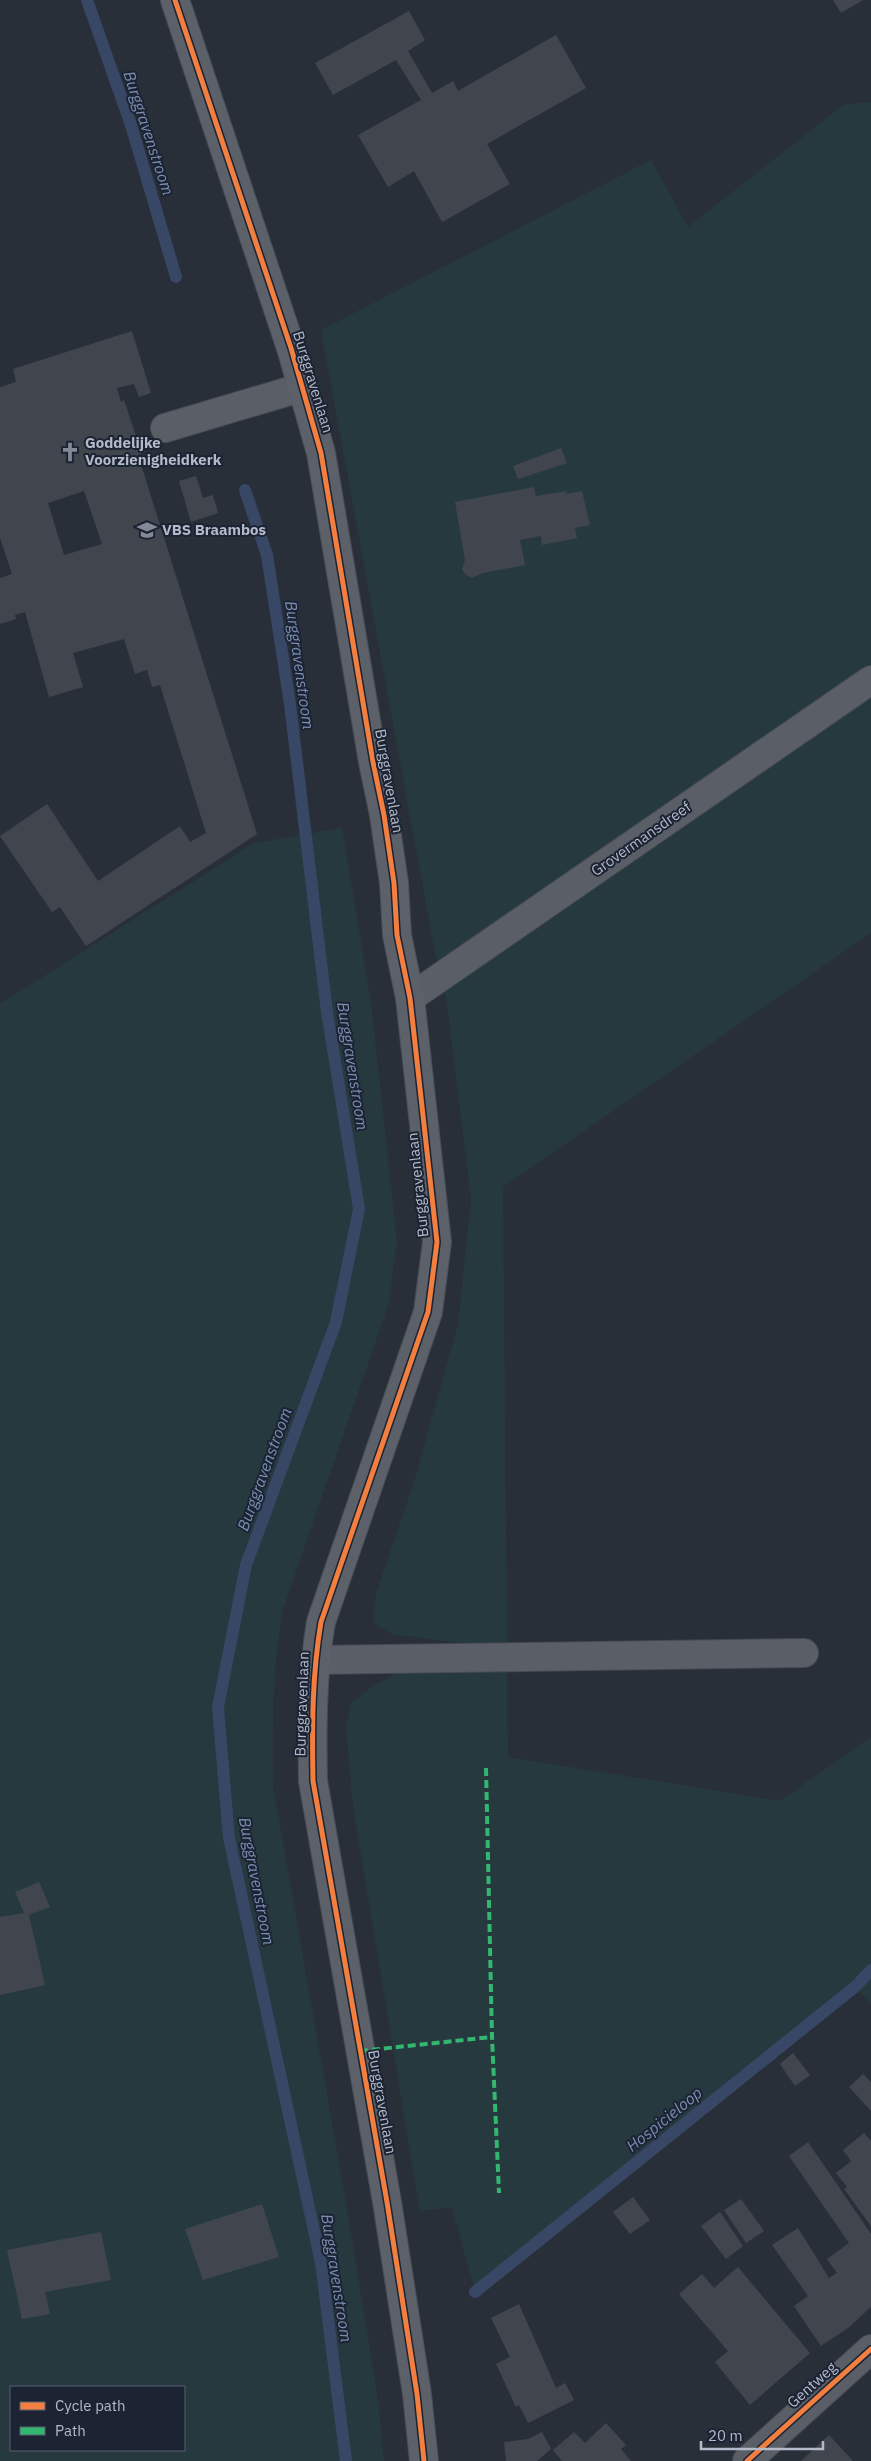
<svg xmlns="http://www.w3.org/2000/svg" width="871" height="2461" viewBox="0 0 871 2461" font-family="'IBM Plex Sans',sans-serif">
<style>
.green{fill:#26393f;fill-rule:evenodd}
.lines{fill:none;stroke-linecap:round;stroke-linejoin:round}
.stream{stroke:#374765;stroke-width:12}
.building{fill:#41464e;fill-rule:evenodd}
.minor-casing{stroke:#464a51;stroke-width:30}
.major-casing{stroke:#474c55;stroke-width:30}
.minor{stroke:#5a5e66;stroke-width:28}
.major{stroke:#5c6068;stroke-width:28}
.quiet{stroke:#33b770;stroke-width:4;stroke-dasharray:8 4;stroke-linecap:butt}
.cycleway-casing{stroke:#1c2434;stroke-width:8}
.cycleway{stroke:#f27e40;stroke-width:5}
.labels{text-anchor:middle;stroke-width:4;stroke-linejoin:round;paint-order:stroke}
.street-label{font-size:15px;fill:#b3baca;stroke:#1c2434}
.poi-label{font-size:15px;font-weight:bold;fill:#b3baca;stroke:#1c2434;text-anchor:start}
.water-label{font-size:16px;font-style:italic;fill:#7a8eb2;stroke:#1c2434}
</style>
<rect width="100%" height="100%" fill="#292f39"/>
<g class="green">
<path d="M871 102V933L503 1187 507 1643 474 1645 392 1634 373 1622 377 1590 414 1482 458 1325 471 1199 447 1004 435 952 321 330 651 160 688 227 843 105Z"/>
<path d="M342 828 371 1003 397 1241 389 1303 282 1612C273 1670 272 1726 273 1785L347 2209 378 2399 384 2461H0V1004L254 843ZM11 2387H184V2450H11Z"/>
<path d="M507 1668 508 1757 780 1801 871 1737V2003L855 1987 475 2292 452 2207 420 2211 353 1806 346 1728 351 1703 376 1684 404 1670Z"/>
</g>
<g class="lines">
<g class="stream">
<path d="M87 0 131 125 176 277"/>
<path d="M245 490 267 555 290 704 327 1012 359 1209 336 1322 246 1565 218 1707 229 1838 321 2263 346 2461"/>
<path d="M475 2292 856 1986 871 1970"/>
</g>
</g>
<g class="building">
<path d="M833 0H863L841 13Z"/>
<path d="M409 11 425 40 408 51 432 93 453 81 458 91 556 35 586 88 487 144 510 184 442 222 414 171 388 187 358 135 421 100 396 60 333 95 315 63Z"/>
<path d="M132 331 151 393 139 397 134 384 117 388 121 402 124 400 141 451V454L138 455 257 834 86 946 60 907 52 912 0 836 47 804 98 881 180 826 190 842 206 833 160 685 152 687 147 670 135 674 124 639 73 653 83 687 49 697 25 612 15 615 16 619 0 624V578L12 574 0 538V387L16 382 13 369ZM84 491 102 544 64 555 48 503Z"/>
<path d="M561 448 567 463 518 479 513 466Z"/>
<path d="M196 476 203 498 213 495 218 513 191 522 179 481Z"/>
<path d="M534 487 536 496 567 491 566 494 582 491 590 525 575 528 577 538 542 545 541 536 520 540 525 565 483 573 472 578 466 575 462 569 465 560 455 502Z"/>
<path d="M39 1882 50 1907 29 1915 45 1985 0 1995V1917L24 1913 15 1892Z"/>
<path d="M793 2053 810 2075 795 2086 780 2064Z"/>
<path d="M863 2074 871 2082V2111L849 2087Z"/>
<path d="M864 2133 871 2141V2226L844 2189 847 2187 836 2173 851 2161 843 2150Z"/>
<path d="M808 2142 871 2234V2307L848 2328 821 2346 794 2306 808 2296 772 2245 798 2228 829 2278 837 2273 827 2259 849 2243 789 2156Z"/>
<path d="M633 2197 650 2220 630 2234 613 2212Z"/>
<path d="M741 2199 764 2231 746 2243 724 2210Z"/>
<path d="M262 2204 279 2257 203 2280 185 2229Z"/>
<path d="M720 2212 743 2246 726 2259 701 2226Z"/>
<path d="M101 2232 111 2280 45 2292 50 2314 22 2319 7 2250Z"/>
<path d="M738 2267 810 2353 750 2405 715 2362 728 2351 679 2294 702 2274 714 2288Z"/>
<path d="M519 2304 556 2388 565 2383 574 2400 528 2423 519 2405 516 2407 496 2364 510 2357 491 2318Z"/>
<path d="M606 2423 626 2445 621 2449 631 2461H562L553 2450 574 2432 585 2443Z"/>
<path d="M542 2432 551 2449 537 2461H506L504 2442 528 2439Z"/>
<path d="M829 2435 853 2461H801Z"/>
</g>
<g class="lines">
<defs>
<g id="minor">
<path d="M165 428 303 387"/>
<path d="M410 998 871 680"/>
<path d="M314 1660 804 1653"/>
<path d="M747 2461 871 2349"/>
</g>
<path id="major" d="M175 0 291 348 321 453 373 762 384 815 394 883 397 935 410 998 437 1242 428 1312 321 1622C312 1675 312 1727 313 1781L387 2202 417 2394 424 2461"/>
</defs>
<use href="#minor" class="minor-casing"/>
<use href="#major" class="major-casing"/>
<use href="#minor" class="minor"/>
<use href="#major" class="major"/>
<g class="quiet">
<path d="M486 1768 492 2037 499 2193"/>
<path d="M360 2051 492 2037"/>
</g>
<defs>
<g id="cycleway">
<path d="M175 0 291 348 321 453 373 762 384 815 394 883 397 935 410 998 437 1242 428 1312 321 1622C312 1675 312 1727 313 1781L387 2202 417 2394 424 2461"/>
<path d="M747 2461 871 2349"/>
</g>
</defs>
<use href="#cycleway" class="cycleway-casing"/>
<use href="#cycleway" class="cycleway"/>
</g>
<defs>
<symbol id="church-bare" viewBox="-9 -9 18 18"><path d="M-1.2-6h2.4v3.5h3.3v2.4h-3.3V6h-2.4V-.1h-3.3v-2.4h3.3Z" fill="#838997" stroke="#1c2434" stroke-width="2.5" paint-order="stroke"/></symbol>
<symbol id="school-bare" viewBox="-9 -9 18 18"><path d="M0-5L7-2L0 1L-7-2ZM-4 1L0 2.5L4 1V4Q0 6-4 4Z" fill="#838997" stroke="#1c2434" stroke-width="2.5" paint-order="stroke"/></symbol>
</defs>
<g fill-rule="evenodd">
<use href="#church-bare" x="56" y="438" width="28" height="28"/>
<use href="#school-bare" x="133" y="516" width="28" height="28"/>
</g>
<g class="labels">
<g class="street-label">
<text transform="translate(313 382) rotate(73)" y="5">Burggravenlaan</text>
<text transform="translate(389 781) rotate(80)" y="5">Burggravenlaan</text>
<text transform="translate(641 839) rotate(-35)" y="5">Grovermansdreef</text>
<text transform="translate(418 1185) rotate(-96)" y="5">Burggravenlaan</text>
<text transform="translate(302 1704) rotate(-88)" y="5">Burggravenlaan</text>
<text transform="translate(382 2102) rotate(80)" y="5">Burggravenlaan</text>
<text transform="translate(812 2385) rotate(-42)" y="5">Gentweg</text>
</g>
<g class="poi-label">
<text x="85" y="448">Goddelijke<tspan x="85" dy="17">Voorzienigheidkerk</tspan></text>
<text x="162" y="535">VBS Braambos</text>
</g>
<g class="water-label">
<text transform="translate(149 133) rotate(72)" y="6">Burggravenstroom</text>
<text transform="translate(300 665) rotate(82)" y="6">Burggravenstroom</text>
<text transform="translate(353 1066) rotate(81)" y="6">Burggravenstroom</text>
<text transform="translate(264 1469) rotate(-70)" y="6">Burggravenstroom</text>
<text transform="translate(257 1881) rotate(79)" y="6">Burggravenstroom</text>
<text transform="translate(664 2119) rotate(-39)" y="6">Hospicieloop</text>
<text transform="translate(337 2278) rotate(81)" y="6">Burggravenstroom</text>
</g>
</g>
<rect x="10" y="2386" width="175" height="65" fill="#1c2434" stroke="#586070"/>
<rect x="20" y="2402" width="25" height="8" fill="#f27e40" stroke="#586070"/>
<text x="55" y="2411" font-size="15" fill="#b3baca">Cycle path</text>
<rect x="20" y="2427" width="25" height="8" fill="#33b770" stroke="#586070"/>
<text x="55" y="2436" font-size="15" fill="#b3baca">Path</text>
<path d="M701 2441v8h122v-8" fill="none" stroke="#b3baca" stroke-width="2.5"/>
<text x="708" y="2441" font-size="15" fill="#b3baca" stroke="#1c2434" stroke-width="4" paint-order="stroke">20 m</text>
</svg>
